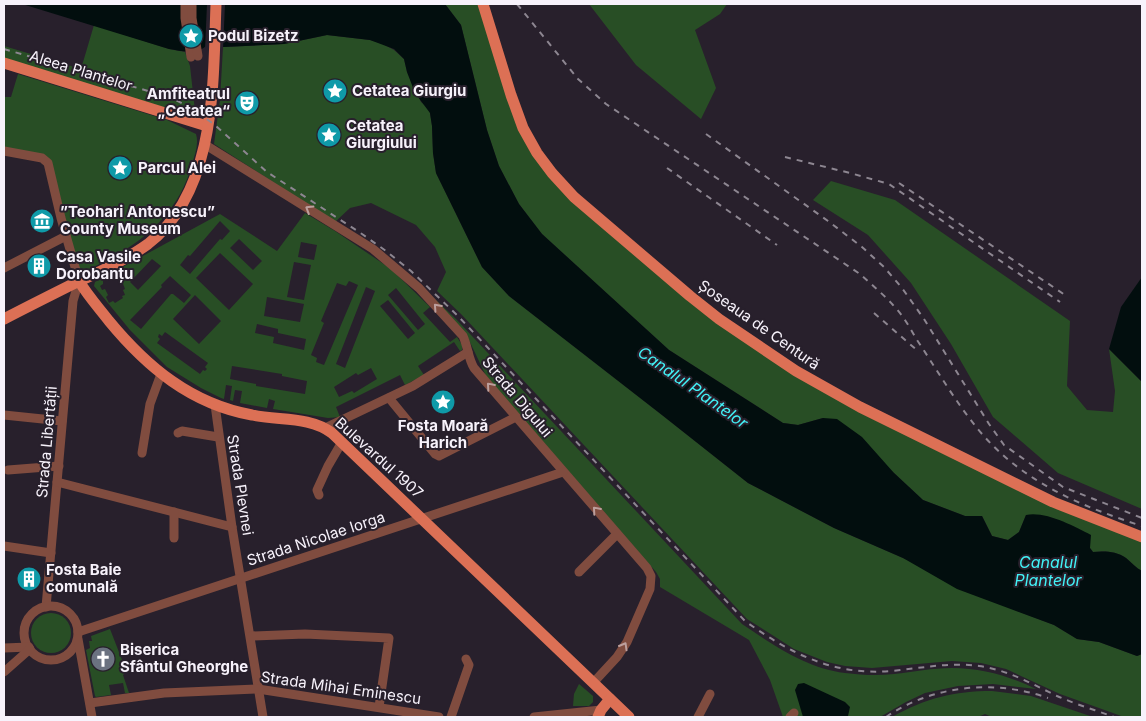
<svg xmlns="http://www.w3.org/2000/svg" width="1146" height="721" viewBox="0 0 1146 721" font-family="Inter,sans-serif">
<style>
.green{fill:#284e25;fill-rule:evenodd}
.water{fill:#020e0e}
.pier{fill:#28202c}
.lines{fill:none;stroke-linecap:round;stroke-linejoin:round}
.minor{stroke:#804c3f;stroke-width:9}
.major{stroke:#dc7055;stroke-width:11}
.rail{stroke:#8d8691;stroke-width:2;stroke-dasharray:6 6;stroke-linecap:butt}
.oneway{stroke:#bc9f9d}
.labels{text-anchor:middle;stroke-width:4;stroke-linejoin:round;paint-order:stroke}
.poi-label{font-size:15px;font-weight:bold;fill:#f7f2fb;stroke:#28202c;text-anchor:start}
.street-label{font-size:15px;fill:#f7f2fb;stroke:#28202c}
.water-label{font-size:16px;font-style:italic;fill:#42f2f7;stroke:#28202c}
</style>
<rect width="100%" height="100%" fill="#28202c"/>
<g class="green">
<path d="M445 4H479L502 82 556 182 798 376 1142 541V571C1136 568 1132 563 1126 558 1116 551 1104 551 1093 552L1090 548 1026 515 1019 532 1008 540 992 536 982 516H965L923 500 894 473 823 418 798 425 783 423 669 350 542 234 519 204 499 166 487 130 461 25Z"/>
<path d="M589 4H727L720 14 695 30 716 88 701 119 636 65Z"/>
<path d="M94 25 169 49 185 52 190 66 195 111 183 113 4 59V46L81 69Z"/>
<path d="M327 35 370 40 383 44 394 50 404 59 407 72 421 102 428 108 430 113 432 126 433 153 436 173 482 267 509 296 662 415 748 483 834 528 903 558 1015 610 1054 625 1077 639 1099 642 1137 656 1142 654V717H1124L1060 694 1006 669 981 663 952 661 872 668 845 666 827 662 794 649 747 619 461 314 437 291 446 272 435 247 416 225 371 203 350 208 335 222 214 144 220 100 223 47 284 44Z"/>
<path d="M18 74 167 120 196 134C199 144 195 154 192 164 178 218 134 250 84 271L80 270 76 272 48 163 4 151V97H11Z"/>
<path d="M831 181 895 200 1070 321 1067 386 1087 410 1113 412 1115 391 1109 349 1142 382V509L1058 473 993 417 951 344 911 283 868 235 813 200Z"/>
<path d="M305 213 335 231 391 269 430 307 423 313 450 342 457 337 462 345V350L460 351 454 342 418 366 424 375 405 385 400 375 336 407 340 417 328 418 273 409 275 401 269 399 267 408 240 403 242 391 235 390 233 401 230 400 232 386 226 385 224 399 221 398 201 388 167 367 130 330 94 286 95 282 220 214 277 251ZM220 221 230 231 222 240 220 239 190 274 180 265 188 255 190 256ZM239 239 262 261 253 270 230 248ZM301 242 317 245 314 260 298 257ZM220 253 253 284 229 310 196 278ZM152 259 161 266 138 290 130 282ZM294 262 311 265 304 300 287 297ZM109 276 113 279 117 278 119 282 122 281 125 289 123 290 125 295 122 296 123 298 115 303 113 301 109 303 106 297 108 295 105 289 102 290 100 286 103 284V279ZM170 276 191 295 184 303 173 294H171L141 329 130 320 162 287 161 285ZM349 281 358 285 324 365 316 362 317 358 311 355 324 323 321 321 337 283 346 286ZM366 287 375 291 345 368 336 364ZM396 288 425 324 418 330 388 295ZM195 295 221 321 199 344 173 319ZM267 297 304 304 300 322 264 316ZM388 300 415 333 408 339 380 306ZM257 324 278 329V333L306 339 304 350 273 343 274 337 255 333ZM165 332 208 363 205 367 207 369 205 371 203 370 200 374 157 343 160 339 158 337 159 334 162 336ZM232 366 282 374V376L307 381 305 394 256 386V384L230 379ZM371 368 377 379 354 393 352 391 339 397 334 387 356 373 358 375Z"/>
<path d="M433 297 456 319 742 624C773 645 806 668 845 673 861 675 878 676 894 674 913 672 932 668 952 668 982 668 1009 676 1036 689L993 684 958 686 925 693 906 702 880 717H783L770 680 749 640 660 587V579L656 572 486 376 468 338Z"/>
<circle cx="51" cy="633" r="20"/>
<path d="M110 629 124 665 122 666 124 674 123 675 129 693H125L123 683 109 685 111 695 96 697 95 696 86 650 90 648 89 641H92L91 636Z"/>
<path d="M579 684 593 696V702L589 706H573L574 694Z"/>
<path d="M992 691 1031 696 1093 717H992L985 714 978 717H892C926 698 954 691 992 691Z"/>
</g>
<g class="water">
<path d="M22 4H445L461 25 487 130 499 166 519 204 542 234 669 350 783 423 798 425 823 418 837 419 862 437 894 473 923 500 965 516H982L992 536 1008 540 1019 532 1026 515C1046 511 1073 526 1091 535L1090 548 1093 552C1104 551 1116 551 1126 558 1132 563 1136 568 1142 571V654L1137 656 1099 642 1077 639 1054 625 957 589 903 558 834 528 748 483 662 415 509 296 482 267 436 173 433 153 432 126 430 113 415 93 407 72 404 59 394 49 370 40 327 35 284 44 223 47 206 46C196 55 181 51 169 49Z"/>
<path d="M1142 277V382L1109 349 1121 307Z"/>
<path d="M804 683 845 702 850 707 848 716 803 717 795 690 798 684Z"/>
</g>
<path class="pier" d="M207 4H225L223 50H205Z"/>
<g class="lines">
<g class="minor">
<path d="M185 4V18L191 57"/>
<path d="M192 4V18L198 56"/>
<path d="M204 144 373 249 419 288 463 336C468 347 468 358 474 368L647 568 651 576 650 589 627 642 617 657 593 683"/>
<path d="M4 151 42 158 48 163 61 218 79 281 73 301 46 607"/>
<path d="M4 268 66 236"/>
<path d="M389 398 435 454 439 456 516 417"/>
<path d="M215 405 232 527 263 717"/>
<path d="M4 415 62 421"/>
<path d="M325 428 413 386 468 352"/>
<path d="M178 433 182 431 218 437"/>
<path d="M142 453 150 404 161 374"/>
<path d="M8 470 59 466"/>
<path d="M57 482 232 527"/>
<path d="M319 495 317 490 328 466 342 442"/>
<path d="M174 512V538"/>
<path d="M4 546 51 553"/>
<path d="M579 572 617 534"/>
<circle cx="51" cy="633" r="27"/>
<path d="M78 632 563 472"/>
<path d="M251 636 305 634 389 638 379 707"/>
<path d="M78 639 92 717"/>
<path d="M4 648 29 647"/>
<path d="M4 672 30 649"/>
<path d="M90 703 164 693 258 689 439 717"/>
<path d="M451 717 469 665 466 659"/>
<path d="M534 717 601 710"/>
<path d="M698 717 710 694"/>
<path d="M790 717 794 713"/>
</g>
<g class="major">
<path d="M483 4 511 95 523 128 537 153 552 173 574 197 690 296 719 319 796 371 860 407 1053 502 1142 537"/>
<path d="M4 63 207 126"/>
<path d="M79 281C88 296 99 308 109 321 147 367 191 404 252 415 279 421 309 416 332 433L629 717"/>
<path d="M4 319C27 307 51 295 75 283 100 272 126 260 148 244 217 191 213 82 216 4"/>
<path d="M598 717 601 710 610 699"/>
</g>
<g class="rail">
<path d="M517 4 578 79 606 104 860 274C871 284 883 294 893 305 903 315 910 328 917 340 937 370 955 401 977 428 1020 481 1080 506 1142 526"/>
<path d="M4 49 172 98 196 111 216 126 267 172 362 234 386 251 411 271 458 316 745 621C791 654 834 676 892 671 922 668 950 662 979 666 1008 670 1032 684 1057 696 1075 704 1095 710 1114 717"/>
<path d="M706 134 828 221 862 247 884 267 902 288 924 319 989 424 1004 445 1063 487 1142 518"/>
<path d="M785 157 850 173 889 184 1060 302"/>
<path d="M667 168 777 245"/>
<path d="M899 183 1065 295"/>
<path d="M874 313 919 352"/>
<path d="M886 717C933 685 995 679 1048 698"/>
</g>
</g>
<defs><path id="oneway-chevron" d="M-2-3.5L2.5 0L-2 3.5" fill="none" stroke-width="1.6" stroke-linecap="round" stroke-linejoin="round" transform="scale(1.25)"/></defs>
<g class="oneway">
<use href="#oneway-chevron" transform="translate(309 209) rotate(-148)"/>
<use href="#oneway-chevron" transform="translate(437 307) rotate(-132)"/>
<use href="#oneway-chevron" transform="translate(490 386) rotate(-131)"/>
<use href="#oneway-chevron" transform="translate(596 510) rotate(-131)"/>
<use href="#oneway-chevron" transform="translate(624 646) rotate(-60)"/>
</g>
<defs>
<symbol id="sight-disc" viewBox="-11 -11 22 22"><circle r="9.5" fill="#0f9aa8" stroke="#28202c"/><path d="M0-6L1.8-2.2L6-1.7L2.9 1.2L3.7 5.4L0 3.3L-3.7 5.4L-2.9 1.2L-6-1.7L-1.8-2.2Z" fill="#fff"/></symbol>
<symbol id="theatre-disc" viewBox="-11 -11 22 22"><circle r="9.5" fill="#0f9aa8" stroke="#28202c"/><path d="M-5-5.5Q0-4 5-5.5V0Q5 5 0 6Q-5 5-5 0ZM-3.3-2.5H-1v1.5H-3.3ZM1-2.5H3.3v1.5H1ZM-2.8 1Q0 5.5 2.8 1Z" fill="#fff"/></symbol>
<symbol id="museum-disc" viewBox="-11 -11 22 22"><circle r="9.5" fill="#0f9aa8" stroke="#28202c"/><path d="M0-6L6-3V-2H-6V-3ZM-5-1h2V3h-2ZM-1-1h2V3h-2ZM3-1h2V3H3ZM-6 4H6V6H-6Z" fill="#fff"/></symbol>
<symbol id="building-disc" viewBox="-11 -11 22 22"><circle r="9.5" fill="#0f9aa8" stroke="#28202c"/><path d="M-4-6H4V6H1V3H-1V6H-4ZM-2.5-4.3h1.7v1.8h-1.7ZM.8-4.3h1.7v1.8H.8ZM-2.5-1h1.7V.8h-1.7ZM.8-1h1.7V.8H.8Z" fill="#fff"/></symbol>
<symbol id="church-disc" viewBox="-11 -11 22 22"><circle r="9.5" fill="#6b7280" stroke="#28202c"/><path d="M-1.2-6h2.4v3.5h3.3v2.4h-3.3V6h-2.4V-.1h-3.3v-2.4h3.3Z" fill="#fff"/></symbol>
</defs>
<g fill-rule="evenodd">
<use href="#sight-disc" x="177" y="22" width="28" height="28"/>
<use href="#sight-disc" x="321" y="77" width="28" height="28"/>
<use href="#theatre-disc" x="233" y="89" width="28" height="28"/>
<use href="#sight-disc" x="315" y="121" width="28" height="28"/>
<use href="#sight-disc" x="106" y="154" width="28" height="28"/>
<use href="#museum-disc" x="28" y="207" width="28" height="28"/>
<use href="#building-disc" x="25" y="252" width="28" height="28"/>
<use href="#sight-disc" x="429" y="388" width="28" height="28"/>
<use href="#building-disc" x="15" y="565" width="28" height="28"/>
<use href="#church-disc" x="89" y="645" width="28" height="28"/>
</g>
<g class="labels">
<g class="poi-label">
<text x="208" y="41">Podul Bizetz</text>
<text x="352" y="96">Cetatea Giurgiu</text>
<text x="230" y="99" text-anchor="end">Amfiteatrul<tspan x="230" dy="17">„Cetatea“</tspan></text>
<text x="346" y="131">Cetatea<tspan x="346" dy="17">Giurgiului</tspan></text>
<text x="138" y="173">Parcul Alei</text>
<text x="60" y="217">”Teohari Antonescu”<tspan x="60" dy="17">County Museum</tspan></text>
<text x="56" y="262">Casa Vasile<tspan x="56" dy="17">Dorobanțu</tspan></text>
<text x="443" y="431" text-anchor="middle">Fosta Moară<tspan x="443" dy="17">Harich</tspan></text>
<text x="46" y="575">Fosta Baie<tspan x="46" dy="17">comunală</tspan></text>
<text x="120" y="655">Biserica<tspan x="120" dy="17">Sfântul Gheorghe</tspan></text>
</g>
<g class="street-label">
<text transform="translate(81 71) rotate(17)" y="5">Aleea Plantelor</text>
<text transform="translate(759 325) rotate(35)" y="5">Șoseaua de Centură</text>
<text transform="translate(517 397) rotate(50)" y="5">Strada Digului</text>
<text transform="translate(47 442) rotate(-85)" y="5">Strada Libertății</text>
<text transform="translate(379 458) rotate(42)" y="5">Bulevardul 1907</text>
<text transform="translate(240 485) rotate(81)" y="5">Strada Plevnei</text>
<text transform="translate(316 539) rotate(-18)" y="5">Strada Nicolae Iorga</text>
<text transform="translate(341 688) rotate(8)" y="5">Strada Mihai Eminescu</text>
</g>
<g class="water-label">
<text transform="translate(693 387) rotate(35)" y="6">Canalul Plantelor</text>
<text x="1048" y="568">Canalul<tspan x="1048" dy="18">Plantelor</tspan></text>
</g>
</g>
<rect width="1146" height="721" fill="none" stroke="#f7f2fb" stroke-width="10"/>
</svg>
